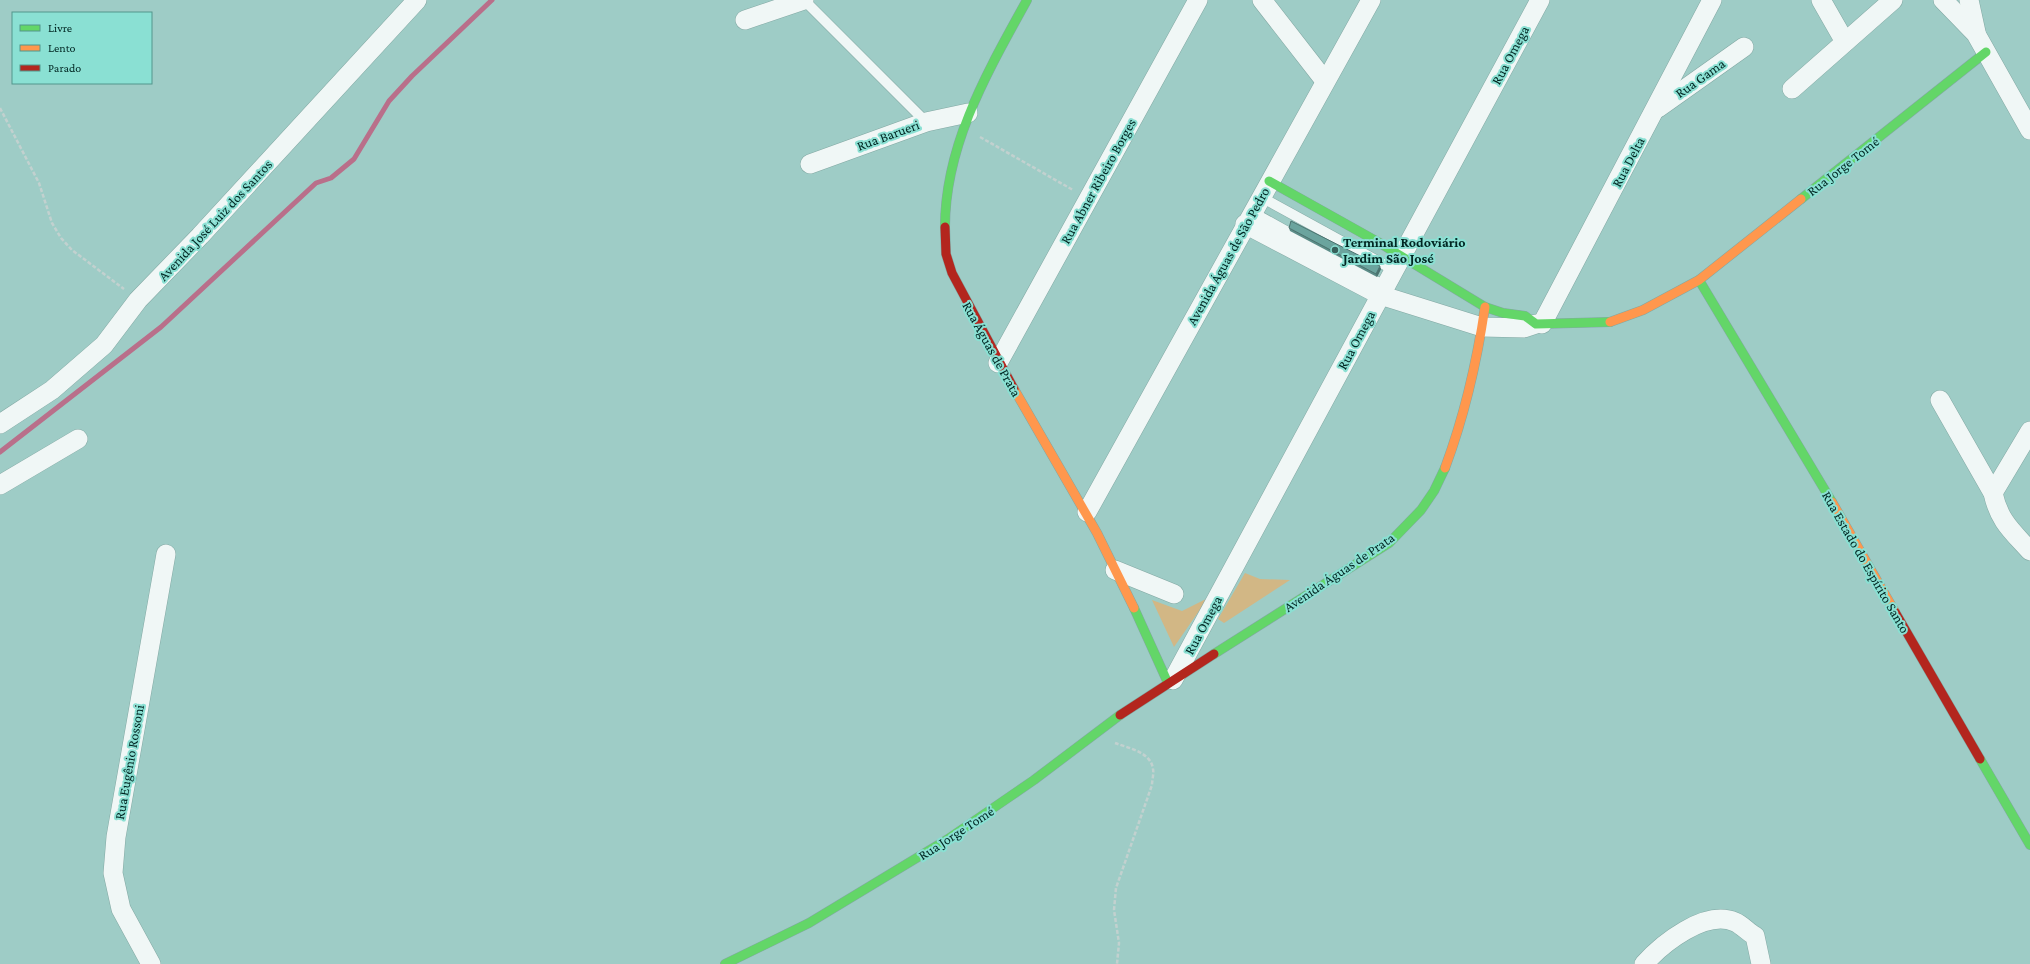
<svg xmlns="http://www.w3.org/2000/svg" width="2030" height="964" viewBox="0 0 2030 964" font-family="'Crimson Pro',serif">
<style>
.green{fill:#d2b785}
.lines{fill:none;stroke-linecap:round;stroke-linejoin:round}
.stream{stroke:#b96f8a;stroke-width:5}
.lane-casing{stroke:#82a8a3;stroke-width:11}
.street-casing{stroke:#82a8a3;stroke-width:20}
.fast-casing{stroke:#82a8a3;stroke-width:10}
.slow-casing{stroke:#82a8a3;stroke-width:10}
.jam-casing{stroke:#82a8a3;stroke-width:10}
.path{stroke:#c2d1cf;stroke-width:2.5;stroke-dasharray:4 2;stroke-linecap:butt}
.lane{stroke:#f0f7f6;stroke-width:10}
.street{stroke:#f0f7f6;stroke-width:19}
.fast{stroke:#63d668;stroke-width:9}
.slow{stroke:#ff974d;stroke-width:9}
.jam{stroke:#b3261e;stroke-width:9}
.wall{fill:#5c8d88}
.shaded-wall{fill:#4b736f}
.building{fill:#6ba49e;stroke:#4b736f}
.poi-dot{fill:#37605b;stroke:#8ae0d3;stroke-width:1.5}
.labels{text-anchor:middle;stroke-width:4;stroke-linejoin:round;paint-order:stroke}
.street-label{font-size:14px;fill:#002622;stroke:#8ae0d3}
.poi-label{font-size:14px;font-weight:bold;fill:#002622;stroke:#8ae0d3;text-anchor:start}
</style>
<rect width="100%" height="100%" fill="#9eccc6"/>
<g class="green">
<path d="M1245 573 1260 579 1290 580 1224 623 1218 619Z"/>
<path d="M1208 598 1174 647 1152 600 1182 611Z"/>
</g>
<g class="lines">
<path class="stream" d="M0 452 161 327 316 183 331 178 354 159 389 101 412 76 492 0"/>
<defs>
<g id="lane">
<path d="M804 0 926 122"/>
<path d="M1261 197 1394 270"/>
<path d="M1252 212 1385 286"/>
</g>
<g id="street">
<path d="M1262 0 1325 81"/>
<path d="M1821 0 1845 42"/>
<path d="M1943 0 1976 34 2030 130"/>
<path d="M1969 0 1976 32"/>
<path d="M745 20 804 0"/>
<path d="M1792 89 1893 0"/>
<path d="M1658 108 1744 47"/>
<path d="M810 164 926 122 968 113"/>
<path d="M1245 224 1380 295 1482 327 1524 328 1536 324"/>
<path d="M1542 324 1712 0"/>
<path d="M998 363 1198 0"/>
<path d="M1940 400 1993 493C1999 521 2012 531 2030 551"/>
<path d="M0 424 52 390 104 345 138 300 200 236 417 0"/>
<path d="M0 485 78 439"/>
<path d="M1993 493 2030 431"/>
<path d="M1087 512 1371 0"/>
<path d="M1115 570 1174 594"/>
<path d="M1173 680 1540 0"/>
<path d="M151 964 121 909 113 873 116 837 166 554"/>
<path d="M1644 964C1662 944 1705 909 1735 922 1742 925 1748 932 1755 936L1761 964"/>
</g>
<g id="fast">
<path d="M1269 181 1378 242 1485 307 1503 313 1525 316 1536 324 1610 322"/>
<path d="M1801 199 1986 52"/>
<path d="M945 227C945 144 988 71 1027 0"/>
<path d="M1699 280 1832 502"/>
<path d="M1134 608 1168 683"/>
<path d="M1214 654 1389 543 1421 510 1434 491 1445 468"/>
<path d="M1980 759 2030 845"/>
<path d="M725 964 809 923 948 839 1034 780 1120 715"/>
</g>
<g id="slow">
<path d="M1610 322 1643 310 1699 280 1801 199"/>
<path d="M1014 389 1097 533 1134 608"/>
<path d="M1445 468C1464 417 1477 361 1485 307"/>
<path d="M1832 502 1895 612"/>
</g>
<g id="jam">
<path d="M945 227 946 254 952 273 1014 389"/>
<path d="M1895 612 1980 759"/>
<path d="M1120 715 1214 654"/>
</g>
</defs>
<use href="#lane" class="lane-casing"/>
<use href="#street" class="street-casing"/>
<use href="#fast" class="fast-casing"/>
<use href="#slow" class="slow-casing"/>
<use href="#jam" class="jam-casing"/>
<g class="path">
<path d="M0 108 39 183 52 223 61 238 72 250 124 289"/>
<path d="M980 137 1073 190"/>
<path d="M1115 743C1128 748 1151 752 1153 769 1154 774 1152 780 1152 785L1116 888 1114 910 1119 943 1117 964"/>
</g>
<use href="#lane" class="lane"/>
<use href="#street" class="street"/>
<use href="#fast" class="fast"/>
<use href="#slow" class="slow"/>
<use href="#jam" class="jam"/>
</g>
<path class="wall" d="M1289 228 1381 269 1377 277 1290 231Z"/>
<path class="shaded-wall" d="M1380 266 1381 269 1377 277 1376 274Z"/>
<path class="building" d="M1291 221 1380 266 1376 274 1289 228Z"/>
<circle class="poi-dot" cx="1335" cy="250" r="4"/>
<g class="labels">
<g class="street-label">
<text transform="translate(1510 55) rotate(-62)" y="5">Rua Omega</text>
<text transform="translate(1700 78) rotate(-35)" y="5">Rua Gama</text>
<text transform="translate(888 135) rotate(-20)" y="5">Rua Barueri</text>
<text transform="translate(1628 162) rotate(-62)" y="5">Rua Delta</text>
<text transform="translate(1843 166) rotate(-38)" y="5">Rua Jorge Tomé</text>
<text transform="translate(1098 181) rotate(-61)" y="5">Rua Abner Ribeiro Borges</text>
<text transform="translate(215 220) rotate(-47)" y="5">Avenida José Luiz dos Santos</text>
<text transform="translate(1228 256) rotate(-61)" y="5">Avenida Águas de São Pedro</text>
<text transform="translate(1356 340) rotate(-62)" y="5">Rua Omega</text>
<text transform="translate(992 349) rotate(61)" y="5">Rua Águas de Prata</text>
<text transform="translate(1866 562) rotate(60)" y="5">Rua Estado do Espírito Santo</text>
<text transform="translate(1339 572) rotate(-34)" y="5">Avenida Águas de Prata</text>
<text transform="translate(1203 625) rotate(-62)" y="5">Rua Omega</text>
<text transform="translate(129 762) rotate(-80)" y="5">Rua Eugênio Rossoni</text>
<text transform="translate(956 833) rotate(-33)" y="5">Rua Jorge Tomé</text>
</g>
<g class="poi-label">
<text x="1343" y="247">Terminal Rodoviário<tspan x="1343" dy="16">Jardim São José</tspan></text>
</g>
</g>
<rect x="12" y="12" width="140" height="72" fill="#8ae0d3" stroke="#53968c"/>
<rect x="20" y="25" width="20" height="6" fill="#63d668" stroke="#53968c"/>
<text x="48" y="32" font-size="12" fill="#002622">Livre</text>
<rect x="20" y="45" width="20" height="6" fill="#ff974d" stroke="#53968c"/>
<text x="48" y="52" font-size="12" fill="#002622">Lento</text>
<rect x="20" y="65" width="20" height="6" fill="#b3261e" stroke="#53968c"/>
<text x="48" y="72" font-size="12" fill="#002622">Parado</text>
</svg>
